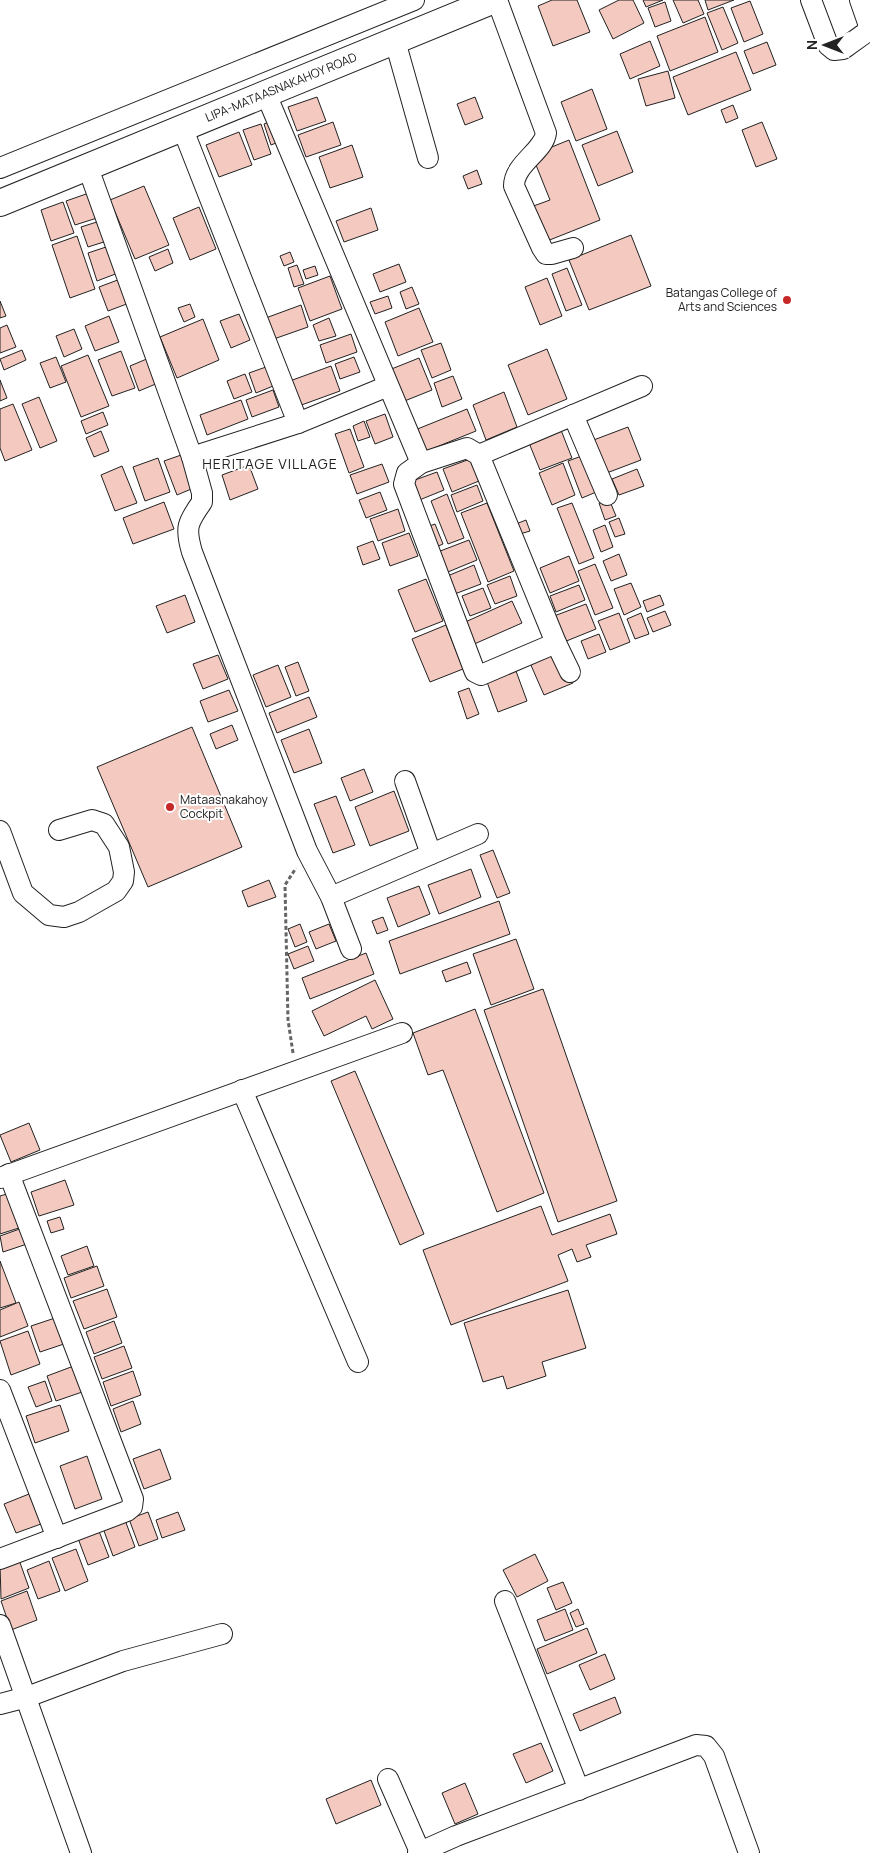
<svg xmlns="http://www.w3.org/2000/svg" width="870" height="1853" font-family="Manrope,sans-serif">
  <rect width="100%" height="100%" fill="#fff"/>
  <g fill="#f3c9c0" stroke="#222">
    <polygon points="552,0 577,0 590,32 553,46 538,6"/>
    <polygon points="619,0 633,0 644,23 613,39 599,10"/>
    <polygon points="643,0 663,0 646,7"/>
    <polygon points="673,0 698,0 704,14 683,23"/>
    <polygon points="705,0 734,0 708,10"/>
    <polygon points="750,1 763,34 744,42 731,8"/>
    <polygon points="665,2 671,21 655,27 648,8"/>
    <polygon points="723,7 738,43 722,50 707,13"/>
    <polygon points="705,17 718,52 670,71 657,36"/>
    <polygon points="650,41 660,66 630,79 620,54"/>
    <polygon points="767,42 776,65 753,74 744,51"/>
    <polygon points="736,52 751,90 688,115 673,77"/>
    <polygon points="668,71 675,98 646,106 638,79"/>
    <polygon points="592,89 607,129 576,141 561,102"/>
    <polygon points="317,97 326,121 297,131 288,107"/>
    <polygon points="475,97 483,118 465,125 457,104"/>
    <polygon points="733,105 738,118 726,123 721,110"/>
    <polygon points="274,120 281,141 271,145 264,124"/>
    <polygon points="333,122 341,145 306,157 298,135"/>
    <polygon points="762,122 777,159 756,167 742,130"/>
    <polygon points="261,124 271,154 254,160 243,130"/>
    <polygon points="617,131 633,172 598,186 582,145"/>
    <polygon points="239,132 252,165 219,177 206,145"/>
    <polygon points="569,140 600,220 542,243 528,208 550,200 532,155"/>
    <polygon points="352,145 363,177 330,188 319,157"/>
    <polygon points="477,170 482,184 468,189 463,176"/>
    <polygon points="144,186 169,245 135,259 110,200"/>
    <polygon points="89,193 97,218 75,225 66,201"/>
    <polygon points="63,202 74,233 51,241 41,210"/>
    <polygon points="199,207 216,249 190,260 173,218"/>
    <polygon points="371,208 378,230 344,242 336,221"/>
    <polygon points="100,221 107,241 88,247 81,227"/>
    <polygon points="631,235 651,286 589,310 569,260"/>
    <polygon points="77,236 95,289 70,298 52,245"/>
    <polygon points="109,246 118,273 97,281 88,253"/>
    <polygon points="168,249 173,263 155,271 149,257"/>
    <polygon points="290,252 294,262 284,266 280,256"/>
    <polygon points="399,264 406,282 380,292 373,274"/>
    <polygon points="297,265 304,284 294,287 288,268"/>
    <polygon points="315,266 318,275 306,279 303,270"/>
    <polygon points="567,268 582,305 566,311 552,274"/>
    <polygon points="330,276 342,309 310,321 298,288"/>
    <polygon points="123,278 132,302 108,311 99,287"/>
    <polygon points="547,278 562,316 540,325 525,287"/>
    <polygon points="412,287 419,304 406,309 400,292"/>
    <polygon points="388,296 392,308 375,314 370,302"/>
    <polygon points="0,301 6,316 0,318"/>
    <polygon points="190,304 195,317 184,322 178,308"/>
    <polygon points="301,305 308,327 271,340 263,319"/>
    <polygon points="419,308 433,342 398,356 385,322"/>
    <polygon points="239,314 250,340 231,348 220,321"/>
    <polygon points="109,316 119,342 95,351 85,326"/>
    <polygon points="329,318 336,336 319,341 313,325"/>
    <polygon points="203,319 219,360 177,378 160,337"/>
    <polygon points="7,325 16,347 0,353 0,328"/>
    <polygon points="74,329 82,349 64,357 56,336"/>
    <polygon points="351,334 357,352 326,363 320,345"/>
    <polygon points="441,343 451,370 432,378 421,350"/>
    <polygon points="547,349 567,399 528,415 508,365"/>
    <polygon points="22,350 26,360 4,370 0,359"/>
    <polygon points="121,351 135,388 112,396 98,360"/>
    <polygon points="88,355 109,406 81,417 61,366"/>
    <polygon points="56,357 66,382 50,388 40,363"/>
    <polygon points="354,357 360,372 340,379 335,364"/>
    <polygon points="149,358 158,383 139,391 130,366"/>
    <polygon points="419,358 432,390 402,402 389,370"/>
    <polygon points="331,366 340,391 296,407 287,382"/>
    <polygon points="266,367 273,386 256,393 249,373"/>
    <polygon points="245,374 252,392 234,399 227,381"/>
    <polygon points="453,376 462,399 442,407 434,383"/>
    <polygon points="0,380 7,398 0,401"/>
    <polygon points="273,390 279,407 252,417 246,400"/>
    <polygon points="504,392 517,427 486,440 473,405"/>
    <polygon points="39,397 57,441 40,448 22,404"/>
    <polygon points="241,400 248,419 207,435 200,415"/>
    <polygon points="13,404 32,450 5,461 0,448 0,409"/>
    <polygon points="467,409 476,431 424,452 415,430"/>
    <polygon points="103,412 108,425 86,434 81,421"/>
    <polygon points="385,414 393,437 375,444 366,421"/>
    <polygon points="364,421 370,437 358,441 353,426"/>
    <polygon points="559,425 572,458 540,470 527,438"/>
    <polygon points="628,427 641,460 604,474 591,441"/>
    <polygon points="350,429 364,467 349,473 335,434"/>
    <polygon points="101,431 109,451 94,457 86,438"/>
    <polygon points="184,454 196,487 177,495 164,461"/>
    <polygon points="587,454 601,490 582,498 568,461"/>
    <polygon points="158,458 170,492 145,501 133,467"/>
    <polygon points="470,459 479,481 452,492 443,469"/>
    <polygon points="563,463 575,495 552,505 539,473"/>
    <polygon points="382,464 389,482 357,494 350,475"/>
    <polygon points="249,465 258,489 230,500 222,475"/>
    <polygon points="122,466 137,503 115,511 101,475"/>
    <polygon points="637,469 644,486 619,495 612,479"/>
    <polygon points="437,472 444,490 412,503 404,484"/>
    <polygon points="477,485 483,501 457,512 451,495"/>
    <polygon points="380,492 387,510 366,518 359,500"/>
    <polygon points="447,494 464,538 448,544 431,501"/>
    <polygon points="609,499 616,516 605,520 599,503"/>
    <polygon points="164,502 174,529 133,544 123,518"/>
    <polygon points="487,503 514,571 488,582 461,513"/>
    <polygon points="572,503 594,558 579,564 557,508"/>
    <polygon points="398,509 405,531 378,541 370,519"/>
    <polygon points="619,518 625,534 615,537 609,522"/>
    <polygon points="526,520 530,531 520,534 516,524"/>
    <polygon points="435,524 443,544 432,549 424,528"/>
    <polygon points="605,525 613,547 601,552 593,530"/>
    <polygon points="409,533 418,556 390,566 382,543"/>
    <polygon points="469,540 477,560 443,574 435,553"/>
    <polygon points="373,541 380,559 363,565 357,547"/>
    <polygon points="619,554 627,575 611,581 603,561"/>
    <polygon points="569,556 579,581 550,593 540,568"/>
    <polygon points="595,564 613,608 595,615 578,571"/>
    <polygon points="474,565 481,584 452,595 445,577"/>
    <polygon points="510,576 517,596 495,604 487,585"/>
    <polygon points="426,579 443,621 415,632 398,590"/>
    <polygon points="631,583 641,607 624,615 614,589"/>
    <polygon points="579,585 585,600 556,612 550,596"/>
    <polygon points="483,588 491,608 470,616 462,596"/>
    <polygon points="185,595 195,622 167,633 156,606"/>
    <polygon points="660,595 664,605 647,612 643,601"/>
    <polygon points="512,601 522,623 472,645 463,623"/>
    <polygon points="586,604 596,629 564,642 554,616"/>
    <polygon points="665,611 671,625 653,632 647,618"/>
    <polygon points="619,613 630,642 610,650 598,621"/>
    <polygon points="641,613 649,634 635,639 627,619"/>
    <polygon points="446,625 463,669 430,682 412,639"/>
    <polygon points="599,634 606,652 588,659 581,641"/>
    <polygon points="559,650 573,683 544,695 530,663"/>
    <polygon points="218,655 228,679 203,689 193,664"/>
    <polygon points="298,662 309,691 296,696 285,667"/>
    <polygon points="278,665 291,697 266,707 253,675"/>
    <polygon points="516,671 527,701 498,712 487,682"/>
    <polygon points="469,688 479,714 467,719 458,692"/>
    <polygon points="229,690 238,711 208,722 200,701"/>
    <polygon points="309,697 317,717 277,733 269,713"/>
    <polygon points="232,725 238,740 216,749 210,734"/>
    <polygon points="192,727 242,847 148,887 97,767"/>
    <polygon points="309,729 322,763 294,773 281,740"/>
    <polygon points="364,769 373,792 350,801 341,778"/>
    <polygon points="394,791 409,831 370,846 355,807"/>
    <polygon points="336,796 355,845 333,853 314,804"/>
    <polygon points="493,850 510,893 497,898 480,855"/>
    <polygon points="471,869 481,897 439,914 428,885"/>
    <polygon points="269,880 276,897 248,907 242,891"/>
    <polygon points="419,886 430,914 398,927 387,898"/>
    <polygon points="499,901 510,934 400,974 389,941"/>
    <polygon points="383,917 388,930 377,934 372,921"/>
    <polygon points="300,924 307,942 295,947 288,929"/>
    <polygon points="329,924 336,941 316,949 309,932"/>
    <polygon points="516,939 534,989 491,1005 473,954"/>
    <polygon points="308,946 314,961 294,969 288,954"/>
    <polygon points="366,953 374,974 310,999 302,978"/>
    <polygon points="467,962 471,973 446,982 442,971"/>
    <polygon points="375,980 393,1019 372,1029 366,1016 324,1036 312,1011"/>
    <polygon points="543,989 617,1201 558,1222 484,1010"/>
    <polygon points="475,1009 544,1193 497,1212 443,1070 428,1075 413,1033"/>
    <polygon points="355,1071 424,1234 400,1245 331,1081"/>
    <polygon points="29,1123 40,1150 11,1162 0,1135"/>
    <polygon points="65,1180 74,1205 39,1216 31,1192"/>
    <polygon points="10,1193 22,1227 0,1234 0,1196"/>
    <polygon points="541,1206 552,1235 610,1214 617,1234 586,1245 591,1257 577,1262 572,1249 558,1255 568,1281 451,1325 423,1250"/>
    <polygon points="60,1217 64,1229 51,1233 47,1221"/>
    <polygon points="28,1226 33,1242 3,1252 0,1236"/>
    <polygon points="87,1246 94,1266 68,1275 61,1256"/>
    <polygon points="0,1261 16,1303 0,1308"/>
    <polygon points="97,1266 104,1286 71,1298 64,1278"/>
    <polygon points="107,1289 117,1317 84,1329 73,1301"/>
    <polygon points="568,1290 586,1348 542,1362 546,1376 507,1389 503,1376 483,1382 464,1323"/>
    <polygon points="19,1302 28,1326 0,1337 0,1310"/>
    <polygon points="61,1316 70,1342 40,1352 31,1326"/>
    <polygon points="114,1321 122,1343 94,1354 86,1332"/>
    <polygon points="28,1331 40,1364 11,1375 0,1341"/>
    <polygon points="124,1346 132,1368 102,1379 94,1357"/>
    <polygon points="79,1364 88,1390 56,1401 47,1376"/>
    <polygon points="133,1371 141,1395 111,1406 103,1382"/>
    <polygon points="45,1381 52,1401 36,1407 28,1387"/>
    <polygon points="133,1401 141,1424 121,1432 113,1409"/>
    <polygon points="60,1405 69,1431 35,1443 26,1416"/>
    <polygon points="160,1449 171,1479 144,1489 133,1459"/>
    <polygon points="87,1456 102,1499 75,1509 60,1466"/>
    <polygon points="29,1494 41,1524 16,1533 4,1504"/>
    <polygon points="148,1512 158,1539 139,1546 129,1519"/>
    <polygon points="178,1512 185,1530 162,1538 156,1520"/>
    <polygon points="125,1520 135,1547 113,1556 103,1528"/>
    <polygon points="97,1526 109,1557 88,1565 76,1533"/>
    <polygon points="76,1549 88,1581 65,1591 52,1558"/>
    <polygon points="535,1554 548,1581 517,1597 503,1570"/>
    <polygon points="18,1557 29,1588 1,1599 0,1564"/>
    <polygon points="49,1561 60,1591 38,1599 27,1570"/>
    <polygon points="563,1582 572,1603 556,1610 547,1588"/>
    <polygon points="27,1591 37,1620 11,1630 1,1601"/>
    <polygon points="565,1609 573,1630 545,1641 537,1620"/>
    <polygon points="578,1609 584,1624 576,1627 570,1613"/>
    <polygon points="587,1628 597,1653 547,1674 537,1649"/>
    <polygon points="605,1654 615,1679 590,1690 579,1665"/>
    <polygon points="615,1697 621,1713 580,1731 573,1714"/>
    <polygon points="541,1743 553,1771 526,1783 513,1754"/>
    <polygon points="371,1780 381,1805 336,1824 326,1799"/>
    <polygon points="465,1783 478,1814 455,1824 442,1793"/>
  </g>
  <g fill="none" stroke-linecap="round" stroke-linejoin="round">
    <g stroke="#222" stroke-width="22">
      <g id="minor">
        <path d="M497,0L546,133C544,151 514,164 514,186L542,248L546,254H552L573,248"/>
        <polyline points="811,0 828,45 834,50 843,49 868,31 868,23 860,0"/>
        <polyline points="395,41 428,158"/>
        <polyline points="266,94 421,463"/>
        <polyline points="182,127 298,423"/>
        <path d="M87,165L192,457L202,493V502C187,523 185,528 192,552L307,851L331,897L351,949"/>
        <polyline points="0,168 414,0"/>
        <polyline points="573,415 607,495"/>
        <polygon points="467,448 479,455 556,643 481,675 475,672 404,484 407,473 421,463"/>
        <polyline points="479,455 642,386"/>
        <polyline points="192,457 298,423 388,386"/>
        <polyline points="556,643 570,672"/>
        <polyline points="405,781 431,854"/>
        <polyline points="0,831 23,893 49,915 64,917 79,912 116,891 123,881 124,872 119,847 104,824 92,820 59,830"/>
        <polyline points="331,897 478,834"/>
        <polyline points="242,1090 358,1362"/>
        <polyline points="0,1178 402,1033"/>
        <polyline points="0,1390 57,1538"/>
        <polyline points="0,1559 127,1511 132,1507 133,1499 9,1174"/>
        <polyline points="505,1601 579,1790"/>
        <polyline points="0,1625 81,1853"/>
        <polyline points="0,1704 27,1697 123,1661 222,1634"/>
        <polyline points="388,1779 420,1852"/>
        <polyline points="418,1853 456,1836 696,1745 706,1746 714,1756 749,1853"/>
      </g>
    </g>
    <g stroke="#222" stroke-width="28">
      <g id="major">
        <path id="s1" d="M0,203L494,0"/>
      </g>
    </g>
    <polyline stroke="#646464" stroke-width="3" stroke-dasharray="4 2.5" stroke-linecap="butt" points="293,1053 288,1020 285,885 296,868"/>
    <use href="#minor" stroke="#fff" stroke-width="20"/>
    <use href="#major" stroke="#fff" stroke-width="26"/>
  </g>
  <g fill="#c62828" stroke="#fff" stroke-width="2">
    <circle cx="787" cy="300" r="5"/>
    <circle cx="170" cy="807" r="5"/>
  </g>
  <g text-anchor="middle" stroke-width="4" stroke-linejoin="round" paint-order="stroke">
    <g font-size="12" fill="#222" stroke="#fff">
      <text dy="4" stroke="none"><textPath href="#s1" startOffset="304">LIPA-MATAASNAKAHOY ROAD</textPath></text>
    </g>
    <g font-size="12" fill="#222" stroke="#fff" text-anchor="end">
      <text x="777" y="297">Batangas College of<tspan x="777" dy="14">Arts and Sciences</tspan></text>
      <text x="180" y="804" text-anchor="start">Mataasnakahoy<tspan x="180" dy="14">Cockpit</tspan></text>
    </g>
    <g font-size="14" letter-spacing="1" fill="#222" stroke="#fff">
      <text x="270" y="469">HERITAGE VILLAGE</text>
    </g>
  </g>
  <g transform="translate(825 45) rotate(270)" stroke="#ffffff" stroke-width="4" paint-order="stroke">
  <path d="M0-4L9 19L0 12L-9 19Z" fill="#222222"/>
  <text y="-8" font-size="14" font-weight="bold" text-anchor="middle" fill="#222222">N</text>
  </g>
</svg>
